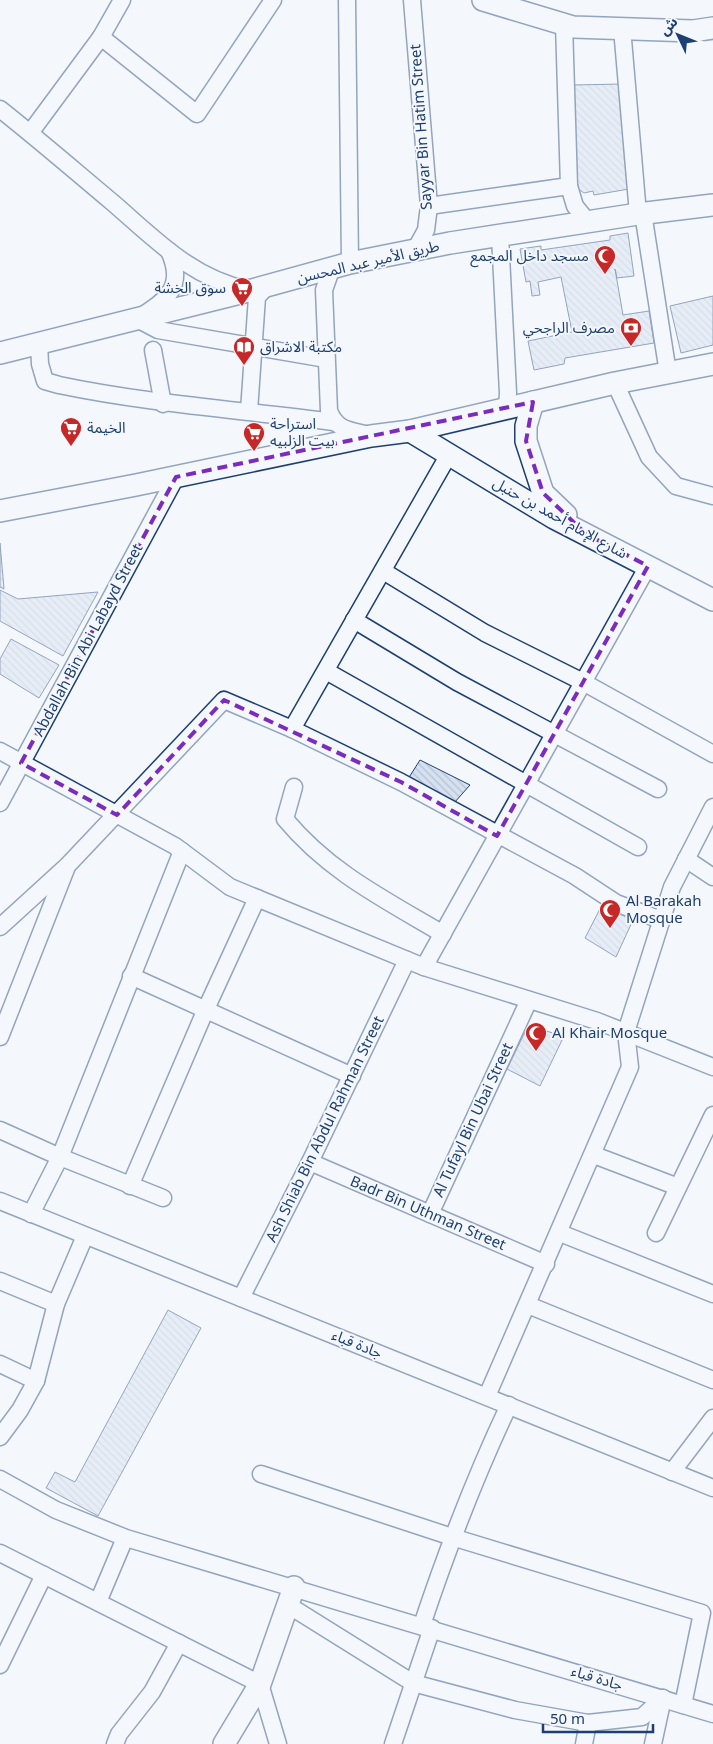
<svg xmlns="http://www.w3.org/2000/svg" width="713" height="1744" font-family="'Noto Sans','Noto Sans Arabic',sans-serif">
  <defs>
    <pattern id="building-back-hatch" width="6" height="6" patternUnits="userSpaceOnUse" patternTransform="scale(1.25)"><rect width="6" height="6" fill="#d5e0f0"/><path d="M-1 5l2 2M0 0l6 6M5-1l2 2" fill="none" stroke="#b6c1d1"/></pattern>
  </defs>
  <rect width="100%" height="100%" fill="#f4f7fb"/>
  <g fill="url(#building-back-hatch)" stroke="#1d3f73">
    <polygon points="622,84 629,189 594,195 593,191 584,193 577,188 573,85"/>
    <polygon points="628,233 634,276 617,278 615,269 623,315 649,311 654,343 565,358 564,364 534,370 528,341 572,332 561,277 538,282 540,295 532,296 530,281 526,282 520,249 541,246 541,250 610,240 610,236"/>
    <polygon points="713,296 713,345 681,353 670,306"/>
    <polygon points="0,543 4,589 0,587"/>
    <polygon points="0,590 18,599 98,592 63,656 0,621"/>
    <polygon points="11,639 59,665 39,698 0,674 0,659"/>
    <polygon points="420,760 470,785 454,803 408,779"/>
    <polygon points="602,905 633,920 616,957 585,938"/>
    <polygon points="528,1026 564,1036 540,1086 507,1069"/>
    <polygon points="168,1310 201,1328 98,1516 46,1488 55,1472 75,1482"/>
  </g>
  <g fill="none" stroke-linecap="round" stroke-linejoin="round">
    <g stroke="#1d3f73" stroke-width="19">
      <g id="minor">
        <polyline points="347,0 350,263"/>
        <polyline points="412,0 429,206 426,230 414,252"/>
        <polyline points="564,24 569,186 575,206 588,222"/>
        <polyline points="622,28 638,214"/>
        <polyline points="101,37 197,114 273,0"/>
        <path d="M0,109C38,139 75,171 112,202C155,239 191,278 248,290"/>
        <polyline points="30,133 101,37 122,0"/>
        <polyline points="429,206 569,186"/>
        <polyline points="643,213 668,373"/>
        <polyline points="500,236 508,393 507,408"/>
        <path d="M169,251C186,288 166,300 137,319L158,330L326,359"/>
        <path d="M331,270L324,290L329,411C337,431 350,430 369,435"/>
        <path d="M39,343L40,364L45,381L59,385C150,404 242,410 333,422"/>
        <polyline points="153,350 163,404"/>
        <polyline points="615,383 649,457 676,486 713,496"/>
        <polyline points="249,411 257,297 267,286"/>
        <polyline points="383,571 485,633 583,682 713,754"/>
        <polyline points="354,620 457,682 658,789"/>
        <polyline points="326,671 638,847"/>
        <polyline points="292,729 448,456"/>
        <polyline points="0,751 175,846 230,887 424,967 597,1021 713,1067"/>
        <path d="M294,787L285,819C329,872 384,899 443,934"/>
        <polyline points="0,803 176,477"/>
        <polyline points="686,859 713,877"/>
        <polyline points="0,927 67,866 224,700 292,729 401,782 575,876 616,903 661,920"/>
        <polyline points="424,967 648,566"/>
        <polyline points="131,976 352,1076"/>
        <polyline points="0,1037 66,869"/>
        <polyline points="0,1130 60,1157 163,1198"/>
        <polyline points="594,1155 678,1187"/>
        <polyline points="310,1162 546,1264"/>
        <polyline points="130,1186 206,1009 257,898"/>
        <polyline points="0,1201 713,1488"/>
        <polyline points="31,1214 60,1157 182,851"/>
        <polyline points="430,1214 529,1000"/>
        <polyline points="560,1233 713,1294"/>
        <polyline points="656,1233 713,1115"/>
        <polyline points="0,1281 56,1304"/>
        <polyline points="241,1298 310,1162 407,960"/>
        <polyline points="528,1305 713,1380"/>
        <polyline points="0,1364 36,1381"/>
        <polyline points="487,1396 630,1067 626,1032 672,887 713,807"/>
        <polyline points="0,1437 20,1410 36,1381 56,1304 85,1236"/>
        <polyline points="672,1472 713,1418"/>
        <polyline points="261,1474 452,1537 702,1613 683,1705"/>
        <polyline points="0,1479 56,1510 126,1538 713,1714"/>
        <polyline points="0,1553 260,1684 278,1744"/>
        <polyline points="98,1602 125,1538"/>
        <polyline points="288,1605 413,1683 515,1710 588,1723 642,1717 663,1698"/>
        <path d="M422,1625C447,1550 475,1477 509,1405"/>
        <polyline points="0,1665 44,1575"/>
        <polyline points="115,1744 119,1734 152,1692 179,1643"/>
        <polyline points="393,1744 432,1628"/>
        <polyline points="584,1744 588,1723"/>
        <polyline points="653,1744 663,1698"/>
      </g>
    </g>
    <g stroke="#1d3f73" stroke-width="24">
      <g id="major">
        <polyline points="483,0 573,27 693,31 713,28"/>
        <polyline points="0,353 252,290 350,263 450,243 638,214 713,205"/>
        <polyline points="533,402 526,426 526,441 543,493 566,515"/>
        <polyline points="410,431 554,518 713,600"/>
        <polyline points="0,511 136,485 371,436 410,431 615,383 713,364"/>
        <polyline points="224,1744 260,1684 294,1587"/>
      </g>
    </g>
    <use href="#minor" stroke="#f4f7fb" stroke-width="16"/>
    <use href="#major" stroke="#f4f7fb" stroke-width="21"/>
  </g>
  <path d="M0 0H713V1744H0ZM533,402L526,441L543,493L586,534L648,566L497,836L401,782L224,700L117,815L21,763L176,477Z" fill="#f4f7fb" fill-opacity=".55" fill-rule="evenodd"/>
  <path fill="none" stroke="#7b2cbf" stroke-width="4" stroke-dasharray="10 6" stroke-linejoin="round" d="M533,402L526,441L543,493L586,534L648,566L497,836L401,782L224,700L117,815L21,763L176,477Z"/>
  <defs>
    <g id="mosque-pin" transform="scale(1.125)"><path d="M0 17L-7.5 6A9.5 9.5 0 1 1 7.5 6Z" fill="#c62828" stroke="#f4f7fb"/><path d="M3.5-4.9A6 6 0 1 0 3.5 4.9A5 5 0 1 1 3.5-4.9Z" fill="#fff"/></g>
    <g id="supermarket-pin" transform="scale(1.125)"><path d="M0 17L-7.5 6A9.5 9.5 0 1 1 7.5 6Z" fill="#c62828" stroke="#f4f7fb"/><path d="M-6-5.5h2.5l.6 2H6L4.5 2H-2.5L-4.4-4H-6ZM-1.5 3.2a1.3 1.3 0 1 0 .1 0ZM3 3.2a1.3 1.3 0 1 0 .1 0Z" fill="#fff"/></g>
    <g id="bank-pin" transform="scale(1.125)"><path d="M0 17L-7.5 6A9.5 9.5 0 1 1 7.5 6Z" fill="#c62828" stroke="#f4f7fb"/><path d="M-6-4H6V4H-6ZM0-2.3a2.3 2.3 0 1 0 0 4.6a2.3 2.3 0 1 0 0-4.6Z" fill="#fff"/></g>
    <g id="library-pin" transform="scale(1.125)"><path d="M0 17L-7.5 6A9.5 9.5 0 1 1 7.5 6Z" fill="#c62828" stroke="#f4f7fb"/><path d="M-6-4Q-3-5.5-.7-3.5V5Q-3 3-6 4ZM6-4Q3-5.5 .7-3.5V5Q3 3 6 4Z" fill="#fff"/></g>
  </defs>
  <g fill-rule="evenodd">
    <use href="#mosque-pin" x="605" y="256"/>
    <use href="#supermarket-pin" x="242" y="288"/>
    <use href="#bank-pin" x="631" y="328"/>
    <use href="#library-pin" x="244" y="347"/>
    <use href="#supermarket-pin" x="71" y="428"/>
    <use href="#supermarket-pin" x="254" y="433"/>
    <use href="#mosque-pin" x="610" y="910"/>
    <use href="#mosque-pin" x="536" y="1033"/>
  </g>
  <g text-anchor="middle" stroke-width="4" stroke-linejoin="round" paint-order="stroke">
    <g font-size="15" fill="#1d3f73" stroke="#f4f7fb">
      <text transform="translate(421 127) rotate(-94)" y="5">Sayyar Bin Hatim Street</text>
      <text transform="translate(368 262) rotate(-13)" y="5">طريق الأمير عبد المحسن</text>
      <text transform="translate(560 518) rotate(29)" y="5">شارع الإمام أحمد بن حنبل</text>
      <text transform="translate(88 640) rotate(-62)" y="5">Abdallah Bin Abi Labayd Street</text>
      <text transform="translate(473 1120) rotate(-65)" y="5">Al Tufayl Bin Ubai Street</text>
      <text transform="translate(325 1129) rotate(-64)" y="5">Ash Shiab Bin Abdul Rahman Street</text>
      <text transform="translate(428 1213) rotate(23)" y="5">Badr Bin Uthman Street</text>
      <text transform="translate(357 1344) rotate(22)" y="5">جادة قباء</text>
      <text transform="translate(597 1678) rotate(17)" y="5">جادة قباء</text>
    </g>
    <g font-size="15" fill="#1d3f73" stroke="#f4f7fb" text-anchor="start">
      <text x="589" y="261" text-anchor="end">مسجد داخل المجمع</text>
      <text x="226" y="293" text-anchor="end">سوق الخشة</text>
      <text x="615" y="333" text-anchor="end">مصرف الراجحي</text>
      <text x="260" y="352">مكتبة الاشراق</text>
      <text x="270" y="429">استراحة<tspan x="270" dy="17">بيت الزلبيه</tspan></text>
      <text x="87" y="433">الخيمة</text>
      <text x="626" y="906">Al Barakah<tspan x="626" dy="17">Mosque</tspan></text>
      <text x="552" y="1038">Al Khair Mosque</text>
    </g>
  </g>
  <g transform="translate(678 35) rotate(313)" stroke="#f4f7fb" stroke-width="4" paint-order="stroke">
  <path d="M0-4L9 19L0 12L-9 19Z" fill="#1d3f73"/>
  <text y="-8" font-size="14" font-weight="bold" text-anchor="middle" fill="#1d3f73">ش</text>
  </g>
  <path d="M543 1724v8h110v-8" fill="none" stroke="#1d3f73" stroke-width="2.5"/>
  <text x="550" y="1724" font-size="15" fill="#1d3f73" stroke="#f4f7fb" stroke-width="4" paint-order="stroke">50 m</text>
</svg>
